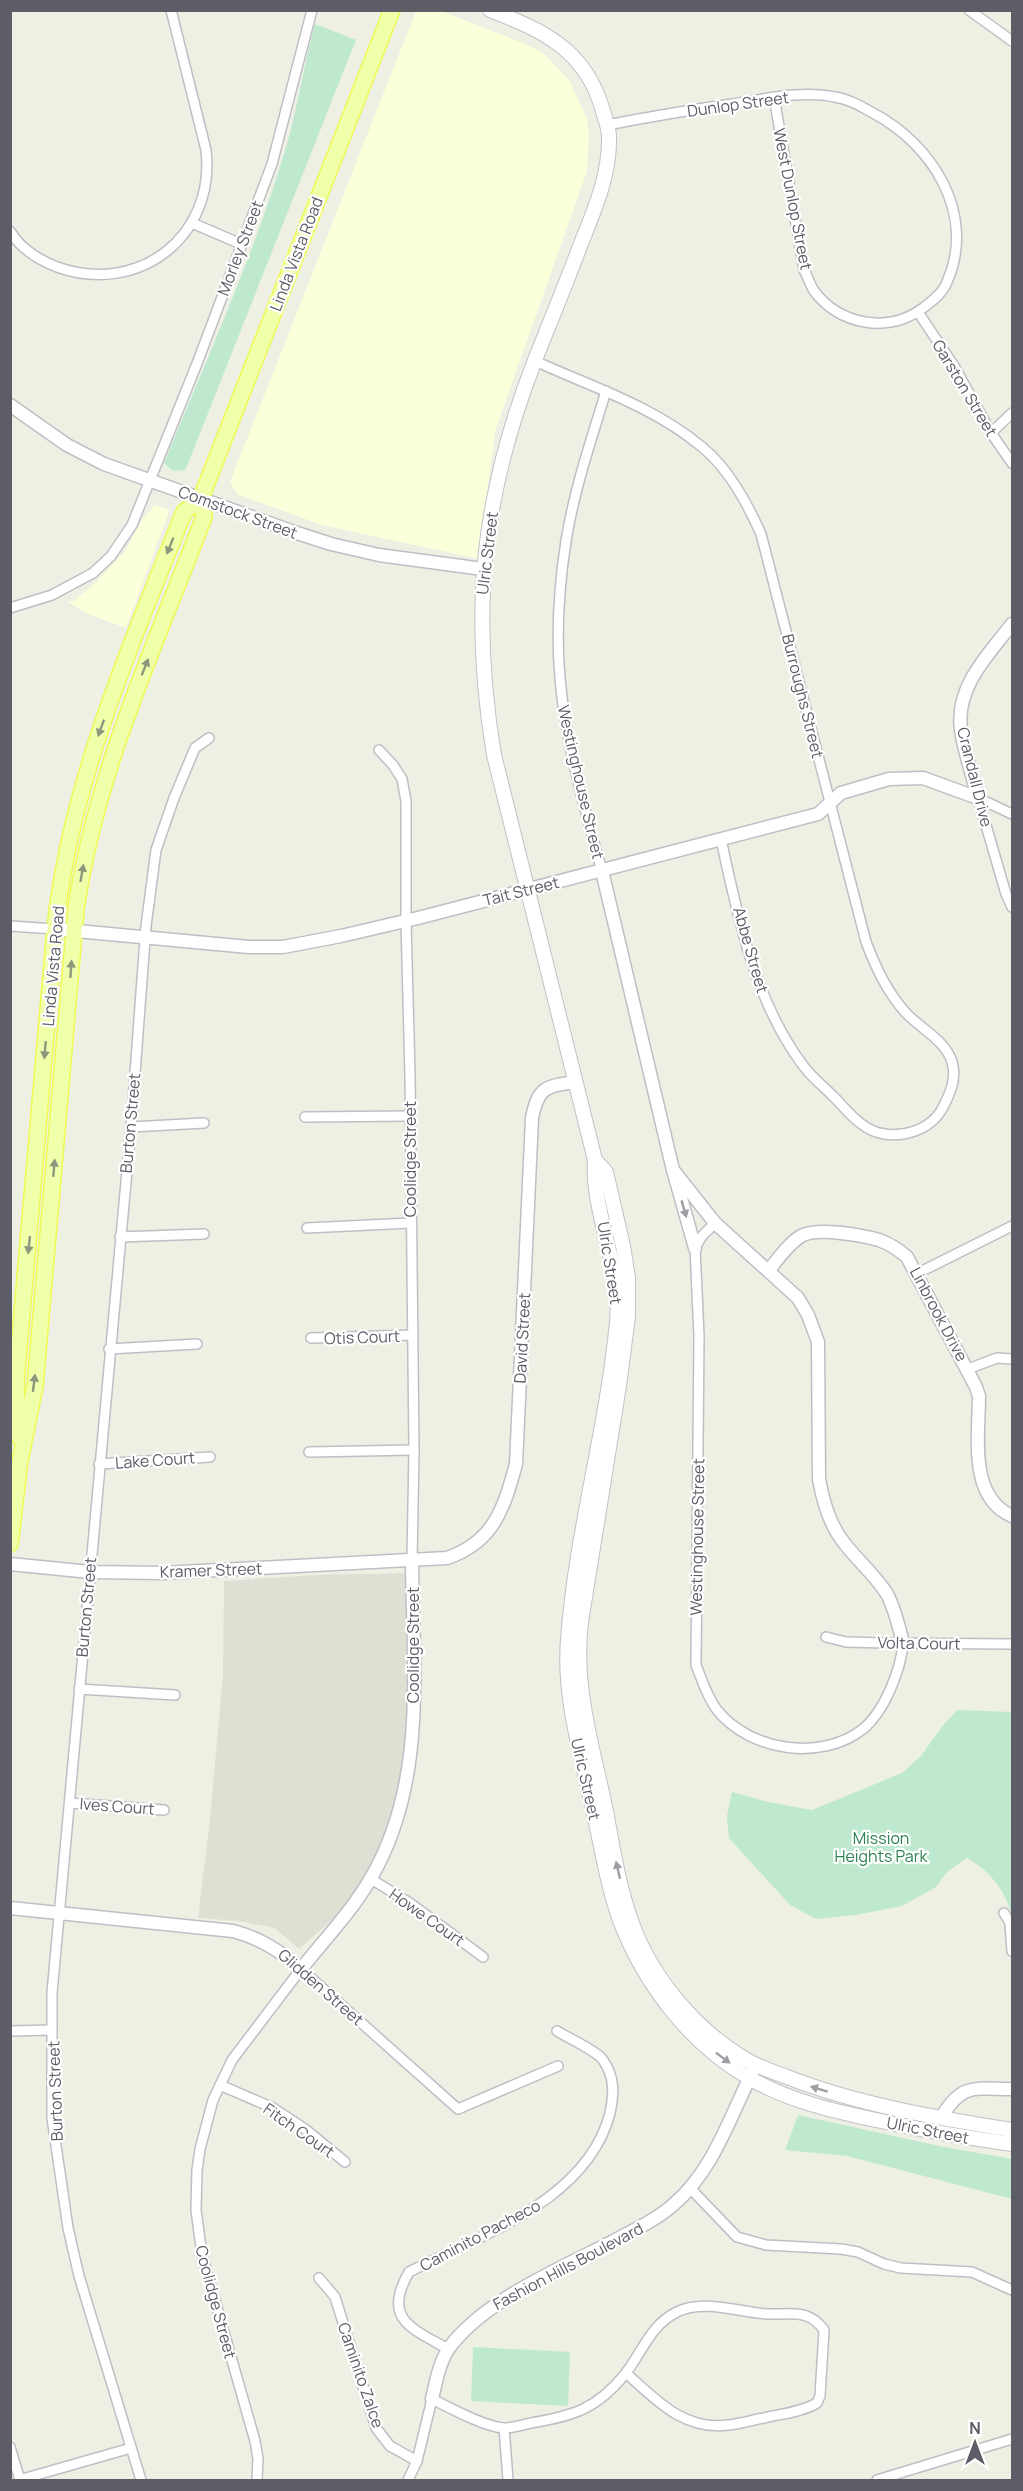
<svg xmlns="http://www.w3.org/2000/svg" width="1023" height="2491" font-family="Manrope,sans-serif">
  <rect width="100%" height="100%" fill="#eef0e4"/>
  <g fill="#fbffda">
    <polygon points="416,11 441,11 523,43 543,53 569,80 587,119 589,135 587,171 495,431 479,559 322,525 237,494 230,482"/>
    <polygon points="155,505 168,509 168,515 126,628 88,614 68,602 74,601 99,579 125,551 142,520"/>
  </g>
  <polygon fill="#dee0d3" points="406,1573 410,1728 406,1778 375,1864 335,1917 299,1949 275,1928 238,1921 198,1918 210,1819 223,1675 224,1581 315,1575"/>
  <g fill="#bfe9ce">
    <path d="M315,24L356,40L187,466L185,470L173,471L164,463C207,358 255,253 287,144C298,105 304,64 315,24Z"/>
    <path d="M957,1710L1012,1712V1916C1006,1891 990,1871 967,1858L947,1872L936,1887L902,1906L856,1915L816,1919L790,1905L729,1838L727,1816L732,1792L768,1802L812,1810L902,1773L921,1756L941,1728Z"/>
    <polygon points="798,2115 944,2147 1012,2159 1012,2199 847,2156 785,2150"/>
    <polygon points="473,2347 570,2352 568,2406 471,2401"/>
  </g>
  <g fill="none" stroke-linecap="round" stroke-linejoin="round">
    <g stroke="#bebfc6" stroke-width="12">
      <g id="minor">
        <polyline points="969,10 1012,41"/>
        <path d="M607,125C648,117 690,110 732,104C765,99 802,90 835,97C849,99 860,106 873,113C932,144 977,214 947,282C943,293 932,301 923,308C888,334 840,325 814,291C810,285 808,277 804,270L774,97"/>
        <polyline points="192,223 241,244"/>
        <path d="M10,231C20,248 39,260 57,267C138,296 216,237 206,150L171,10"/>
        <polyline points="918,312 954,366 991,433 1012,463"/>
        <path d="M535,361C592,387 653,406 702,447C729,469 747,503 761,534L866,942C876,968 887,992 906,1013C920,1028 946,1041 952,1062C957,1079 950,1094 942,1109C928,1135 886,1143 863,1125C852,1118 843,1106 834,1097C823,1086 810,1076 802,1064C755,1001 737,915 721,839"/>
        <polyline points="991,433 1012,413"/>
        <polyline points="10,608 52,595 93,573 111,556 132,525 198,361 272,164 312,10"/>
        <polyline points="379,750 393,765 402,779 406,801 406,921 410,1075 414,1450 412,1561"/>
        <polyline points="978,798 1006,894 1012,907"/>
        <polyline points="978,798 1012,814"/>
        <path d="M602,871C585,811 565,739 560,678C556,633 559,586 566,541C574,490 591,441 606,391"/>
        <polyline points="10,926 55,929"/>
        <polyline points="305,1117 410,1116"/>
        <polyline points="131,1127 204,1123"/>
        <path d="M715,1223L702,1236L695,1248L699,1336L696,1665C702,1680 707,1697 717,1710C750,1751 821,1762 863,1729C884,1712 901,1670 903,1643"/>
        <polyline points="307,1228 410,1223"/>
        <polyline points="120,1237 204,1234"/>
        <polyline points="918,1273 1012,1226"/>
        <polyline points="311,1338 413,1335"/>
        <polyline points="109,1349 197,1344"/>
        <polyline points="968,1369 997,1358 1012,1359"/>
        <polyline points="309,1452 414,1450"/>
        <polyline points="99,1464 210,1457"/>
        <polyline points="826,1637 846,1642 885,1643 1012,1644"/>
        <polyline points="79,1689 175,1695"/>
        <polyline points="70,1803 164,1810"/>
        <polyline points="371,1879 410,1903 483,1957"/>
        <polyline points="1004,1913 1010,1923 1012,1951"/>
        <polyline points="10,2031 52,2030"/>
        <polyline points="220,2085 273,2108 305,2129 345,2162"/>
        <polyline points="690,2188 737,2237 766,2245 841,2249 858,2252 884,2264 901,2268 972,2272 1012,2290"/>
        <polyline points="319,2278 335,2297 376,2428 390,2446 417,2461"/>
        <path d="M448,2349C411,2328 382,2319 409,2272C481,2235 588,2200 610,2113C614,2094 615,2077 603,2060C597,2051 568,2038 557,2031"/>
        <polyline points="504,2428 508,2480"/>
        <polyline points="10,2447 20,2480"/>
        <polyline points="19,2480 131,2448"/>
        <polyline points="141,2480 79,2276 68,2228 52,2118 52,1993 131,1127 146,926 156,850 174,798 195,748 209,738"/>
        <polyline points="257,2480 258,2459 255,2441 202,2255 196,2210 197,2170 200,2149 213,2100 232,2060 301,1969 458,2109 558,2066"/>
        <path d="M408,2480L417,2461L432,2399C450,2408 485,2427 504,2428C512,2428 523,2425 531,2423C573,2416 597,2409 625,2374C642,2353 650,2325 677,2312C703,2299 739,2312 767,2314C791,2315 808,2308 824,2330L820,2396L817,2403C802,2412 781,2414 764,2418C752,2420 740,2424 728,2425C684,2431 656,2400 626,2373"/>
        <polyline points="877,2480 1012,2439"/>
      </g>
    </g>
    <g stroke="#bebfc6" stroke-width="15">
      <g id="tertiary">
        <polyline points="10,405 67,445 104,464 294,532 331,544 379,555 483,569"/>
        <path d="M978,798C973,776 964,752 961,730C955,687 988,655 1012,624"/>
        <polyline points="602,871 673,1170 695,1248"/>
        <polyline points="55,929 249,947 283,947 341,936 418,918 818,814 841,793 889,779 923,778 978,798"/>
        <path d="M673,1170L715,1223L798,1298L808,1315L818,1342L819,1479C823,1502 830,1526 845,1544C859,1562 875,1575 887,1594C895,1609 899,1627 903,1643"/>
        <path d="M769,1270C778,1259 788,1244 801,1236C817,1227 861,1235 879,1240C890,1244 899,1250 907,1257L976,1387L979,1396C979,1435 968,1497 1012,1516"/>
        <path d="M10,1564L90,1572L163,1573L447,1558C494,1542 504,1508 516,1464L532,1118C538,1087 546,1086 576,1082"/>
        <path d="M10,1908L233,1931C260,1938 280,1951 301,1969C325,1939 352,1911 371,1878C427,1782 413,1669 412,1561"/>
        <path d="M941,2118C962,2082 975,2089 1012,2089"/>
        <path d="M432,2399C436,2382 439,2363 449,2348C486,2298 565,2267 619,2238C638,2228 657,2219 673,2205C714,2170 730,2116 754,2069"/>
      </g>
    </g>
    <g stroke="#c1c1ca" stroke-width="16">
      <g id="secondary">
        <path d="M490,10C544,31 586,50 603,111C605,119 609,128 609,137C610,175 594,211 580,246C566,284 550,322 535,360C482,496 470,611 494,755L595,1160C591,1211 622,1267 617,1322C607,1428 576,1532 568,1639C563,1700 583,1759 595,1818C603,1855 609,1893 623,1928C648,1989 693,2046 751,2079C790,2101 833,2111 876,2120C922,2130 967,2138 1012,2144"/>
        <path d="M595,1160L606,1172L623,1246L628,1278V1316L619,1386L581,1622C573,1687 593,1748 606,1811C613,1849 619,1889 633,1926C653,1979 696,2030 745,2059C758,2067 773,2072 787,2077C859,2105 937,2118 1012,2130"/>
      </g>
    </g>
    <g stroke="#effb52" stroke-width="18">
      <g id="primary">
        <path d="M19,1437L16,1383L55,929C70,783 130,647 184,512L201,498"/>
        <path d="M10,1544L20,1461L35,1386L76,909C96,771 155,646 204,517L201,498L392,10"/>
      </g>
    </g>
    <use href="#minor" stroke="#fff" stroke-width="9"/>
    <use href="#tertiary" stroke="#fff" stroke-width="12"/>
    <use href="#secondary" stroke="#fff" stroke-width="14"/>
    <use href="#primary" stroke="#efffaa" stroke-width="15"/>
  </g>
  <defs><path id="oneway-solid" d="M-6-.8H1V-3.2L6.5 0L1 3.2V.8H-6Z" transform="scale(1.5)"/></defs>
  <g fill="#8f967e">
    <use href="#oneway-solid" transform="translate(170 546) rotate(112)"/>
    <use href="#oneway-solid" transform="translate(145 667) rotate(-68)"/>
    <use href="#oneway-solid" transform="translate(101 728) rotate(110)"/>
    <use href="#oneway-solid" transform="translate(82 873) rotate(-80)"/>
    <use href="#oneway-solid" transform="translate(71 969) rotate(-86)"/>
    <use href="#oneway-solid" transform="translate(45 1050) rotate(95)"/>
    <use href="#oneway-solid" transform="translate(54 1168) rotate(-85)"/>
    <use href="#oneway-solid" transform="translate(29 1245) rotate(96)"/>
    <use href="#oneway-solid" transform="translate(34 1383) rotate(-83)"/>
  </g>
  <g fill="#9d9ea3">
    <use href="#oneway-solid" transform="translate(684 1209) rotate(74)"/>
    <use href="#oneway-solid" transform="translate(618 1870) rotate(-103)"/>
    <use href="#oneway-solid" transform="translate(723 2058) rotate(37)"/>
    <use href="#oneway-solid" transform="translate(819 2089) rotate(-163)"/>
  </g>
  <g text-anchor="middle" stroke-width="4.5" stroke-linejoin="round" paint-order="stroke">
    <g font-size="16" fill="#5c5d66" stroke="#fff">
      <text transform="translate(738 104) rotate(-8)" y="6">Dunlop Street</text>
      <text transform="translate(793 199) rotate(79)" y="6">West Dunlop Street</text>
      <text transform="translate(240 248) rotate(-69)" y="6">Morley Street</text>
      <text transform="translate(296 254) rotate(-69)" y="6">Linda Vista Road</text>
      <text transform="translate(965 388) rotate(59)" y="6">Garston Street</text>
      <text transform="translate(238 512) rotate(20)" y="6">Comstock Street</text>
      <text transform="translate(487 553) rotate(-83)" y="6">Ulric Street</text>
      <text transform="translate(803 696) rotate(76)" y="6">Burroughs Street</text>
      <text transform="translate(975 777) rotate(76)" y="6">Crandall Drive</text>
      <text transform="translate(581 782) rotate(77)" y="6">Westinghouse Street</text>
      <text transform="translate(521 891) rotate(-14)" y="6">Tait Street</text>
      <text transform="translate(751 950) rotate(74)" y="6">Abbe Street</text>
      <text transform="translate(53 966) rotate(-85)" y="6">Linda Vista Road</text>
      <text transform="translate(130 1123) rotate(-85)" y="6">Burton Street</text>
      <text transform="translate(410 1159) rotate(-90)" y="6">Coolidge Street</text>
      <text transform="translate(610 1263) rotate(81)" y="6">Ulric Street</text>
      <text transform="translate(939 1314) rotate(62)" y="6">Linbrook Drive</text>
      <text transform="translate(362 1337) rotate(-2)" y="6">Otis Court</text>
      <text transform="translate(522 1338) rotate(-87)" y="6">David Street</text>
      <text transform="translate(155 1460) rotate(-4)" y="6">Lake Court</text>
      <text transform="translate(697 1537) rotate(-89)" y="6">Westinghouse Street</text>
      <text transform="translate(211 1570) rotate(-2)" y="6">Kramer Street</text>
      <text transform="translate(86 1607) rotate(-85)" y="6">Burton Street</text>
      <text transform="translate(919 1643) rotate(1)" y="6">Volta Court</text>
      <text transform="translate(413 1645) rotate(-90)" y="6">Coolidge Street</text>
      <text transform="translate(586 1779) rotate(77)" y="6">Ulric Street</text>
      <text transform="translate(117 1806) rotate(4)" y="6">Ives Court</text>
      <text transform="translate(427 1917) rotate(35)" y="6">Howe Court</text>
      <text transform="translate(321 1987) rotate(41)" y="6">Glidden Street</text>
      <text transform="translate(55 2091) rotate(-92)" y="6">Burton Street</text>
      <text transform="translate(299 2130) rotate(35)" y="6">Fitch Court</text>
      <text transform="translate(928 2130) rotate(11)" y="6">Ulric Street</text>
      <text transform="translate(480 2235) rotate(-28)" y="6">Caminito Pacheco</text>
      <text transform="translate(568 2266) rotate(-28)" y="6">Fashion Hills Boulevard</text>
      <text transform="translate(216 2302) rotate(75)" y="6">Coolidge Street</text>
      <text transform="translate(361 2375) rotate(71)" y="6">Caminito Zalce</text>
    </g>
    <g font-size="16" fill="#2e8350" stroke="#fff">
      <text x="881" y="1844">Mission<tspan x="881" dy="18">Heights Park</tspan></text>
    </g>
  </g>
  <rect width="1023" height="2491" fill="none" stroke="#5c5d66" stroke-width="24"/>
  <g transform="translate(975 2443)" stroke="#ffffff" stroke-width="4.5" paint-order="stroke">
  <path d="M0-4.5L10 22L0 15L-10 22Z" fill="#5c5d66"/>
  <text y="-9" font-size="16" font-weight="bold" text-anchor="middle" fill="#5c5d66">N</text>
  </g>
</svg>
